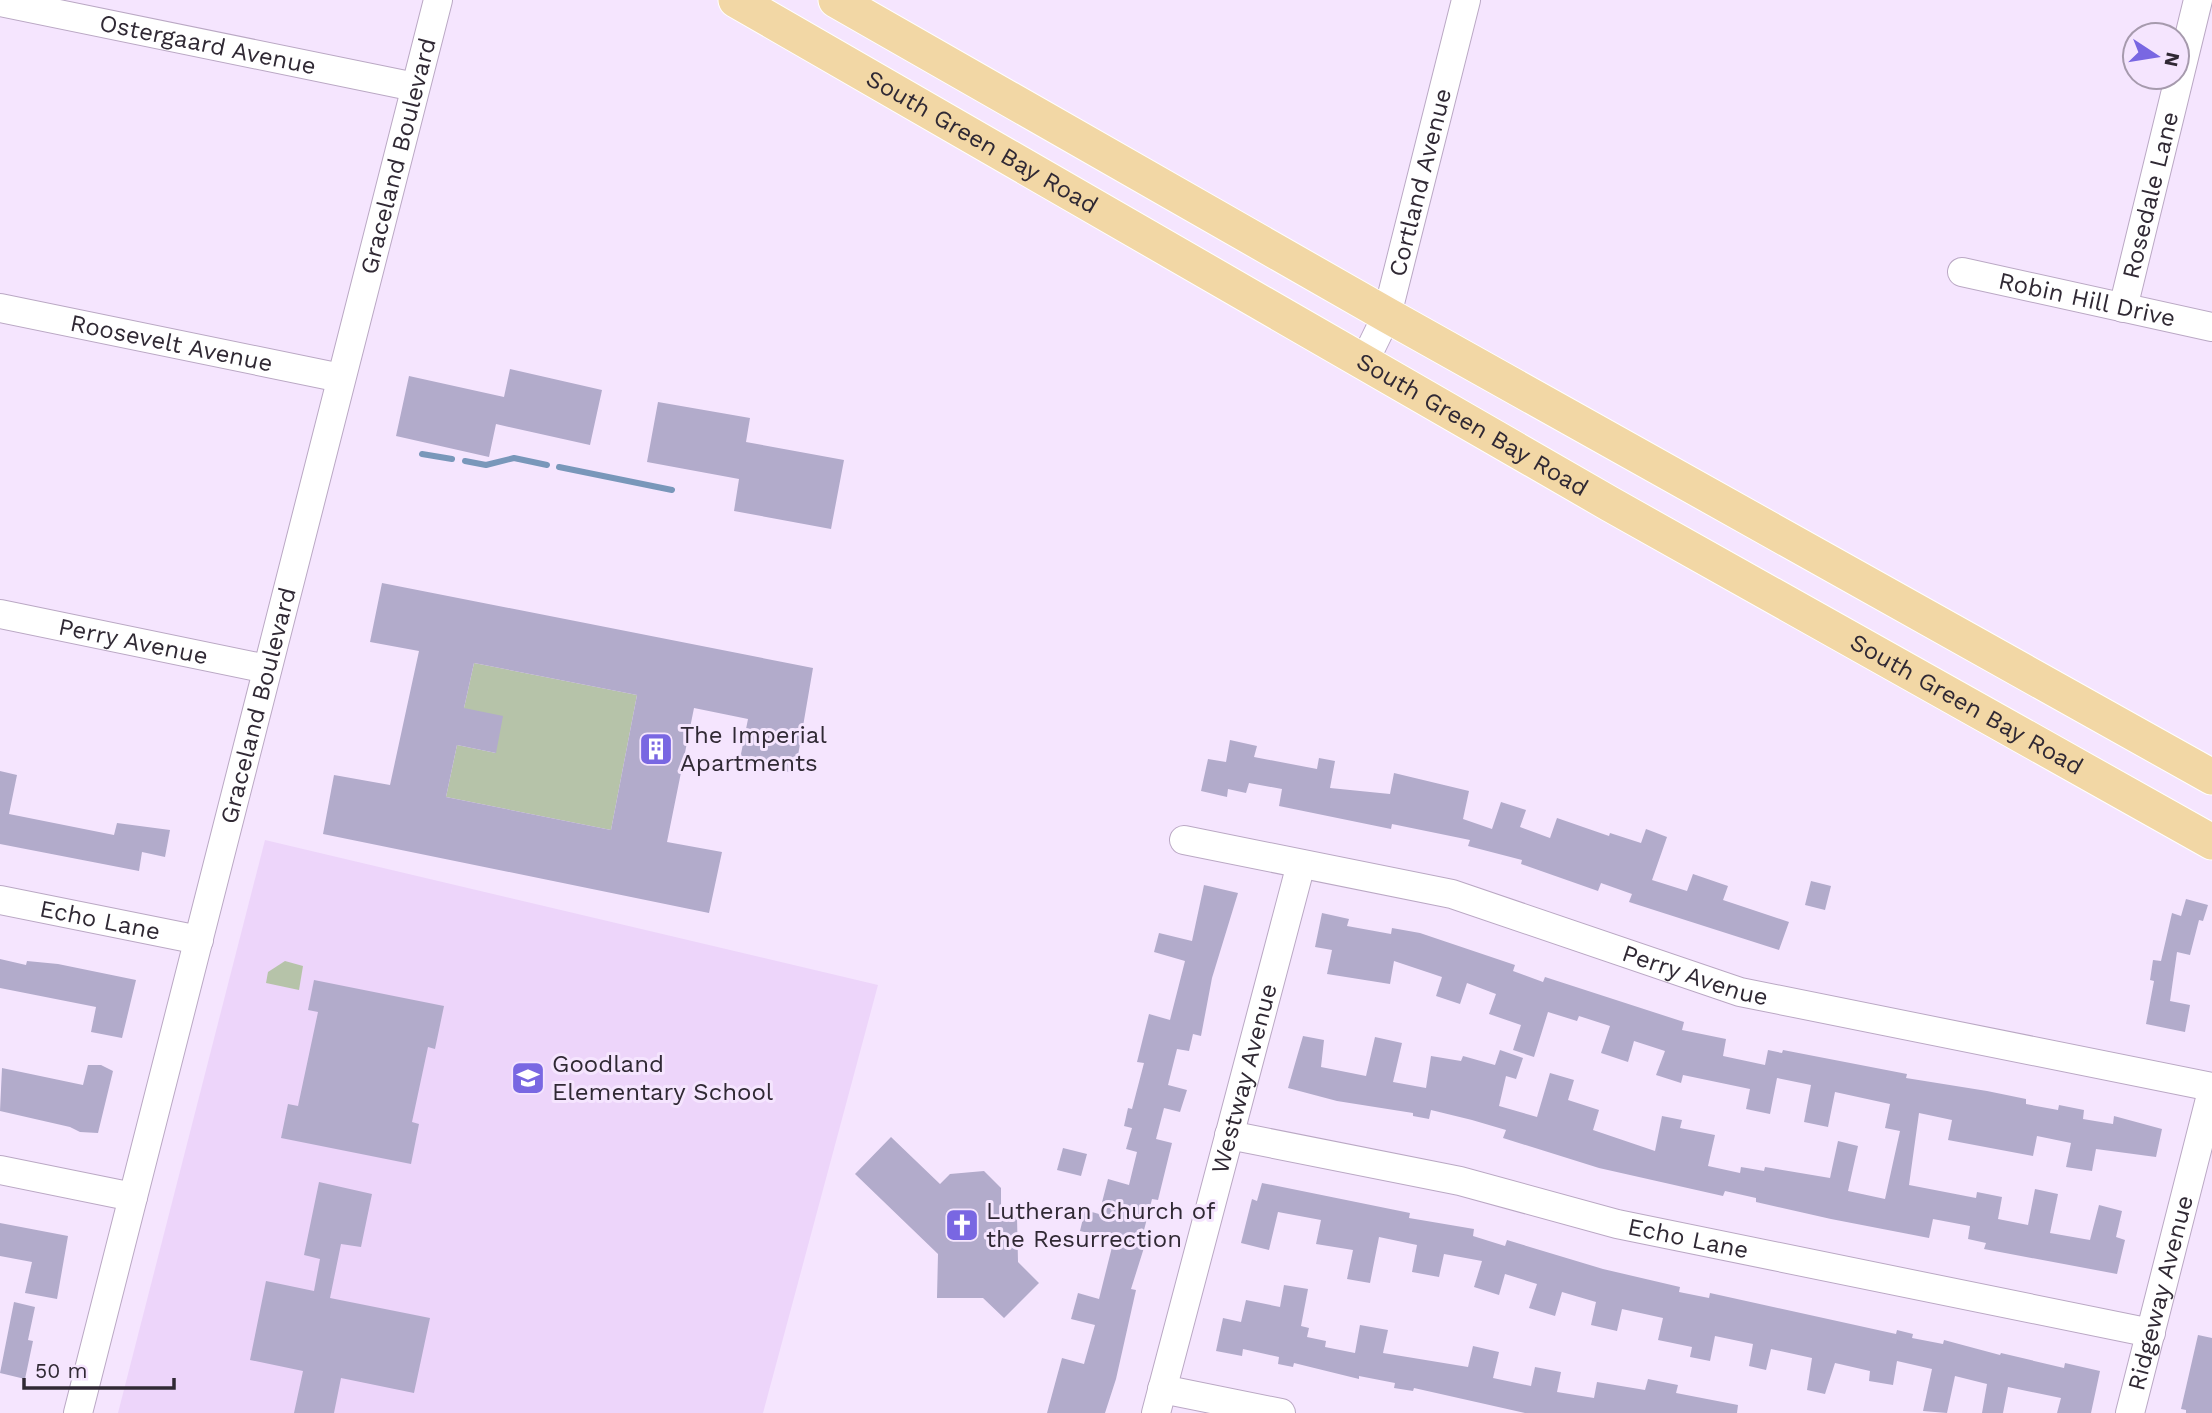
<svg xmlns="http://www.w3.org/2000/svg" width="2212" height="1413" font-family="'Work Sans',sans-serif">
  <rect width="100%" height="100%" fill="#f5e5fe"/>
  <polygon fill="#edd5fa" points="265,840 878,985 763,1413 118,1413"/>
  <g fill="#b6c3a9">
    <polygon points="474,663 637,695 611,830 446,797 457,745 496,753 464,708"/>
    <polygon points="285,961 303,966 299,990 266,983 268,972"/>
  </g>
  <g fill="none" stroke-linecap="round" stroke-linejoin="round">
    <g stroke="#7997ba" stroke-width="6">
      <polyline points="422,454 452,459"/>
      <polyline points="465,461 486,465 514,458 547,465"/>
      <polyline points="559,467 672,490"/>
    </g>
  </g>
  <g fill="#b2abcb" fill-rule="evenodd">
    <polygon points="510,369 602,390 590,445 496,424 489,457 396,436 409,376 504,397"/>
    <polygon points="658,402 750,418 746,442 844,460 831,529 734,511 739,479 647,462"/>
    <path d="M382,583L813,668L795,773L739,764L748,719L694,708L667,842L722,852L709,913L323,834L334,775L390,785L419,651L370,642ZM474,663L637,695L611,830L446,797L457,745L496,753L503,716L464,708Z"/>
    <polygon points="1230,740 1257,746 1254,757 1317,769 1319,758 1335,761 1330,788 1390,794 1394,773 1469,791 1463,819 1492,829 1501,802 1526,810 1520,827 1550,838 1557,818 1609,836 1610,833 1641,843 1646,829 1667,837 1652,880 1687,891 1693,874 1728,886 1723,900 1789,922 1779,950 1629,902 1632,894 1601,883 1598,891 1521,864 1522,860 1468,846 1470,840 1392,824 1391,829 1279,806 1282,789 1249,783 1246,793 1228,789 1227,797 1201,791 1208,759 1226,762"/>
    <polygon points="0,771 17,775 9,814 114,835 117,823 170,830 165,857 142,852 139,871 0,844"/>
    <polygon points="1811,881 1831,886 1825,910 1805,905"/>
    <polygon points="1204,885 1238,893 1212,978 1201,1036 1193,1034 1189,1051 1177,1049 1168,1085 1187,1090 1180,1112 1164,1108 1156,1139 1172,1143 1158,1200 1152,1199 1143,1234 1148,1235 1131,1289 1136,1290 1116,1379 1105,1413 1047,1413 1062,1358 1084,1364 1095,1325 1071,1319 1078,1293 1099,1299 1114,1239 1080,1231 1085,1210 1099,1214 1108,1179 1129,1185 1137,1152 1126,1149 1132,1128 1124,1126 1128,1108 1132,1109 1144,1063 1137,1062 1149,1014 1170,1020 1185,961 1154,952 1159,933 1192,941"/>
    <polygon points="2186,899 2208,905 2203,921 2199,920 2190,955 2177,952 2170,1001 2190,1005 2185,1032 2146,1024 2154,981 2150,980 2153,960 2161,961 2172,913 2181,916"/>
    <polygon points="1322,913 1349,919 1347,926 1391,934 1392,928 1420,933 1515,965 1513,971 1543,982 1545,977 1684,1022 1682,1030 1726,1039 1723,1056 1765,1065 1768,1050 1782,1053 1783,1050 1907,1074 1906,1078 1987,1091 2026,1099 2026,1104 2058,1110 2059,1105 2084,1110 2083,1119 2113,1124 2114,1116 2162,1129 2156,1157 2096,1149 2092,1171 2066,1167 2071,1143 2037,1136 2033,1156 1948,1140 1952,1120 1919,1113 1909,1185 1976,1198 1977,1192 2002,1197 1998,1219 2028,1225 2035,1189 2058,1194 2050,1233 2090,1240 2099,1205 2122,1211 2116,1237 2125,1240 2117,1274 1984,1249 1986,1243 1968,1239 1970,1226 1933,1219 1929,1238 1831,1219 1756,1202 1756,1198 1725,1191 1723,1196 1599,1168 1503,1138 1506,1130 1472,1120 1431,1110 1429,1119 1413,1116 1413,1113 1337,1101 1288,1088 1303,1036 1324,1040 1321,1067 1366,1076 1375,1037 1402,1043 1393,1082 1426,1088 1431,1056 1461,1061 1463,1056 1495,1065 1500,1050 1523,1058 1516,1079 1506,1076 1499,1106 1537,1117 1550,1073 1574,1080 1568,1100 1599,1110 1593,1130 1655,1151 1662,1116 1682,1120 1680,1128 1715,1135 1708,1166 1740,1173 1741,1167 1764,1171 1765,1167 1830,1178 1838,1141 1858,1146 1848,1191 1885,1199 1900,1131 1885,1128 1890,1104 1835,1092 1828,1127 1804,1122 1811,1085 1777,1078 1770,1114 1746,1109 1750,1089 1683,1075 1681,1083 1656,1075 1665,1051 1634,1041 1628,1062 1601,1053 1610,1026 1579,1016 1577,1021 1548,1012 1534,1057 1513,1050 1521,1025 1489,1014 1496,994 1467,983 1460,1004 1436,996 1442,977 1394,961 1390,984 1327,974 1332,950 1315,947"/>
    <polygon points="0,959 26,965 27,961 58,964 136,980 122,1038 91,1032 96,1007 0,988"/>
    <polygon points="314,980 444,1006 435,1049 428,1047 412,1122 419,1124 411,1164 281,1138 288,1104 298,1106 318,1012 308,1010"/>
    <polygon points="88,1065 101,1065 113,1071 98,1133 80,1132 70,1127 0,1111 2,1068 83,1085"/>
    <polygon points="891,1137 940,1184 950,1174 984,1171 1001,1188 1001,1217 1017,1217 1018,1262 1039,1283 1004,1318 983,1298 937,1298 938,1254 855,1174"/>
    <polygon points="1063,1148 1087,1154 1081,1176 1057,1170"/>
    <polygon points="319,1182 372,1194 361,1247 341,1244 330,1298 430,1318 414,1393 341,1378 334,1413 294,1413 303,1371 250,1360 266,1281 314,1291 320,1259 304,1255"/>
    <polygon points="1262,1183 1410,1213 1409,1218 1474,1229 1473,1236 1505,1246 1507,1240 1603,1269 1680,1287 1679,1292 1709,1298 1710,1293 1896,1334 1897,1330 1913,1334 1912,1338 1943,1344 1944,1340 2000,1355 2001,1353 2064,1368 2065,1363 2100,1371 2091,1413 2057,1413 2061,1398 2008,1387 2003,1413 1982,1413 1987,1384 1955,1376 1947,1413 1923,1411 1932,1369 1897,1361 1893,1385 1869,1381 1870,1371 1835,1363 1825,1394 1807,1390 1812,1358 1771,1349 1766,1370 1749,1366 1753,1344 1715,1336 1710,1361 1690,1357 1692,1347 1658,1340 1663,1318 1622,1309 1617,1331 1591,1325 1596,1302 1562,1292 1555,1316 1529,1308 1537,1284 1505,1274 1499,1295 1474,1287 1482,1261 1444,1254 1439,1277 1412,1272 1417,1245 1379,1237 1370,1283 1347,1279 1353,1250 1316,1244 1321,1220 1278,1212 1269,1250 1241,1243 1252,1199 1257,1201"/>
    <polygon points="0,1223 68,1236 57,1299 25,1293 32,1262 0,1256"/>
    <polygon points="1284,1285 1308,1289 1301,1326 1309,1328 1307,1337 1326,1341 1325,1347 1355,1353 1360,1325 1388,1330 1383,1353 1468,1367 1473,1346 1499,1352 1493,1378 1531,1386 1535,1367 1561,1372 1557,1392 1594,1398 1597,1382 1645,1390 1648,1379 1678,1385 1676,1393 1738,1405 1737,1413 1525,1413 1414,1388 1413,1391 1394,1388 1395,1383 1359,1376 1359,1379 1294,1363 1293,1367 1278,1364 1279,1357 1243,1349 1242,1356 1216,1351 1223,1318 1241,1322 1246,1300 1280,1307"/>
    <polygon points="14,1302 35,1307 28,1340 33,1341 25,1379 0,1373"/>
    <polygon points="2198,1335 2212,1338 2212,1413 2186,1413 2186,1410 2181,1409"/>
  </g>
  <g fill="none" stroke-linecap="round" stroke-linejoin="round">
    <g stroke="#baa8c4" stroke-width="30">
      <g id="minor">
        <path id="s1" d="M0,2L415,87"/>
        <path id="s2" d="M1962,272L2212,327"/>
        <path id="s3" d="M0,308L341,378"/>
        <path id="s4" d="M2123,308L2198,0"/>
        <path id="s5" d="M1364,362L1387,315L1466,0"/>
        <path id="s6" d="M0,614L267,669"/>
        <path id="s7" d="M1184,840L1452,894L1740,992L2212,1087"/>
        <path id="s8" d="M0,900L199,940"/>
        <path id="s9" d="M1229,1135L1460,1181L1617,1224L2151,1333"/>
        <polyline points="0,1170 133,1197"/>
        <polyline points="1162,1389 1281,1413"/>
        <path id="s10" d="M78,1413L438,0"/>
        <path id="s11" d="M1156,1413L1301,864"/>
        <path id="s12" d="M2130,1413L2212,1091"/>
      </g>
    </g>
    <g stroke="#fff" stroke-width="37">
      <g id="major">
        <path id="s13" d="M736,0L1610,504L2212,842"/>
        <polyline points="836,0 1387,315 2212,777"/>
      </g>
    </g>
    <use href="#minor" stroke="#fff" stroke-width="28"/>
    <use href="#major" stroke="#f2d7a5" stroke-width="35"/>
  </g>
  <defs>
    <g id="building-square" transform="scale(1.75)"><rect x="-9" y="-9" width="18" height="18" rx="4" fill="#7967e2" stroke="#f5e5fe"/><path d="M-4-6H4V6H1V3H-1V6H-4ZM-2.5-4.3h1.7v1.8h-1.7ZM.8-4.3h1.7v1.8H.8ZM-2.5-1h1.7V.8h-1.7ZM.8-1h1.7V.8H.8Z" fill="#fff"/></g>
    <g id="school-square" transform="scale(1.75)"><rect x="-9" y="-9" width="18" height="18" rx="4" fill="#7967e2" stroke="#f5e5fe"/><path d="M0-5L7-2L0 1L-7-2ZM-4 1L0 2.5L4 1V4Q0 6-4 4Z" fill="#fff"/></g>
    <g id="church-square" transform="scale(1.75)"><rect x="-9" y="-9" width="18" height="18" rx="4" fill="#7967e2" stroke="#f5e5fe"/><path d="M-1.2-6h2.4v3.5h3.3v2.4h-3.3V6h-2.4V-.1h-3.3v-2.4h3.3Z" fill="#fff"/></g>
  </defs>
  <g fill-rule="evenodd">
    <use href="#building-square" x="656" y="749"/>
    <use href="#school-square" x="528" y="1078"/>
    <use href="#church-square" x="962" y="1225"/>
  </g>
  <g text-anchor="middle" stroke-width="6" stroke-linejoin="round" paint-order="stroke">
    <g font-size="24" fill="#302934" stroke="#f5e5fe">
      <text dy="8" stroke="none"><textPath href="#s1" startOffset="212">Ostergaard Avenue</textPath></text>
      <text dy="8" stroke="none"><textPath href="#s13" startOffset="284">South Green Bay Road</textPath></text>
      <text dy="8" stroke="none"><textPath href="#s10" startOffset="1297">Graceland Boulevard</textPath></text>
      <text dy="8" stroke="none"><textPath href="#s5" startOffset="189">Cortland Avenue</textPath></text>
      <text dy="8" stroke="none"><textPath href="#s4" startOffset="116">Rosedale Lane</textPath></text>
      <text dy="8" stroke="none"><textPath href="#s2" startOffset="128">Robin Hill Drive</textPath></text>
      <text dy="8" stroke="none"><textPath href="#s3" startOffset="175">Roosevelt Avenue</textPath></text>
      <text dy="8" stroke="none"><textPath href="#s13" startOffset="850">South Green Bay Road</textPath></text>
      <text dy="8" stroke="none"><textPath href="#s6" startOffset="136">Perry Avenue</textPath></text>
      <text dy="8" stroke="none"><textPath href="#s13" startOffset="1418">South Green Bay Road</textPath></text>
      <text dy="8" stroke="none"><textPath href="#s10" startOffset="730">Graceland Boulevard</textPath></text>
      <text dy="8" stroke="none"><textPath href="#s8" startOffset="102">Echo Lane</textPath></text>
      <text dy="8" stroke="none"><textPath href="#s7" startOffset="530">Perry Avenue</textPath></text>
      <text dy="8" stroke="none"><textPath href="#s11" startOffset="346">Westway Avenue</textPath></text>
      <text dy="8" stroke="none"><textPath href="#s9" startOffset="471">Echo Lane</textPath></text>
      <text dy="8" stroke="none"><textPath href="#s12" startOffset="124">Ridgeway Avenue</textPath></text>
    </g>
    <g font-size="24" fill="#302934" stroke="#f5e5fe" text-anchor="start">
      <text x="680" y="743">The Imperial<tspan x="680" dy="28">Apartments</tspan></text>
      <text x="552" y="1072">Goodland<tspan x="552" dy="28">Elementary School</tspan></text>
      <text x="986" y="1219">Lutheran Church of<tspan x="986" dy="28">the Resurrection</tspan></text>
    </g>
  </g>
  <g transform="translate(2156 56) rotate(102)"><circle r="33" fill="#f5e5fe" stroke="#a69aad" stroke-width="2"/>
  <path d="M0-5L12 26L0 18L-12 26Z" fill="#7967e2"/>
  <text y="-10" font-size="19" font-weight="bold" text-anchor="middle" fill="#302934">N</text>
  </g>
  <path d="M24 1378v10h150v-10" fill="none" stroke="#302934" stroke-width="3.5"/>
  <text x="35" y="1378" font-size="21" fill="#302934" stroke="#f5e5fe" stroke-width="5" paint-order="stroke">50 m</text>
</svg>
